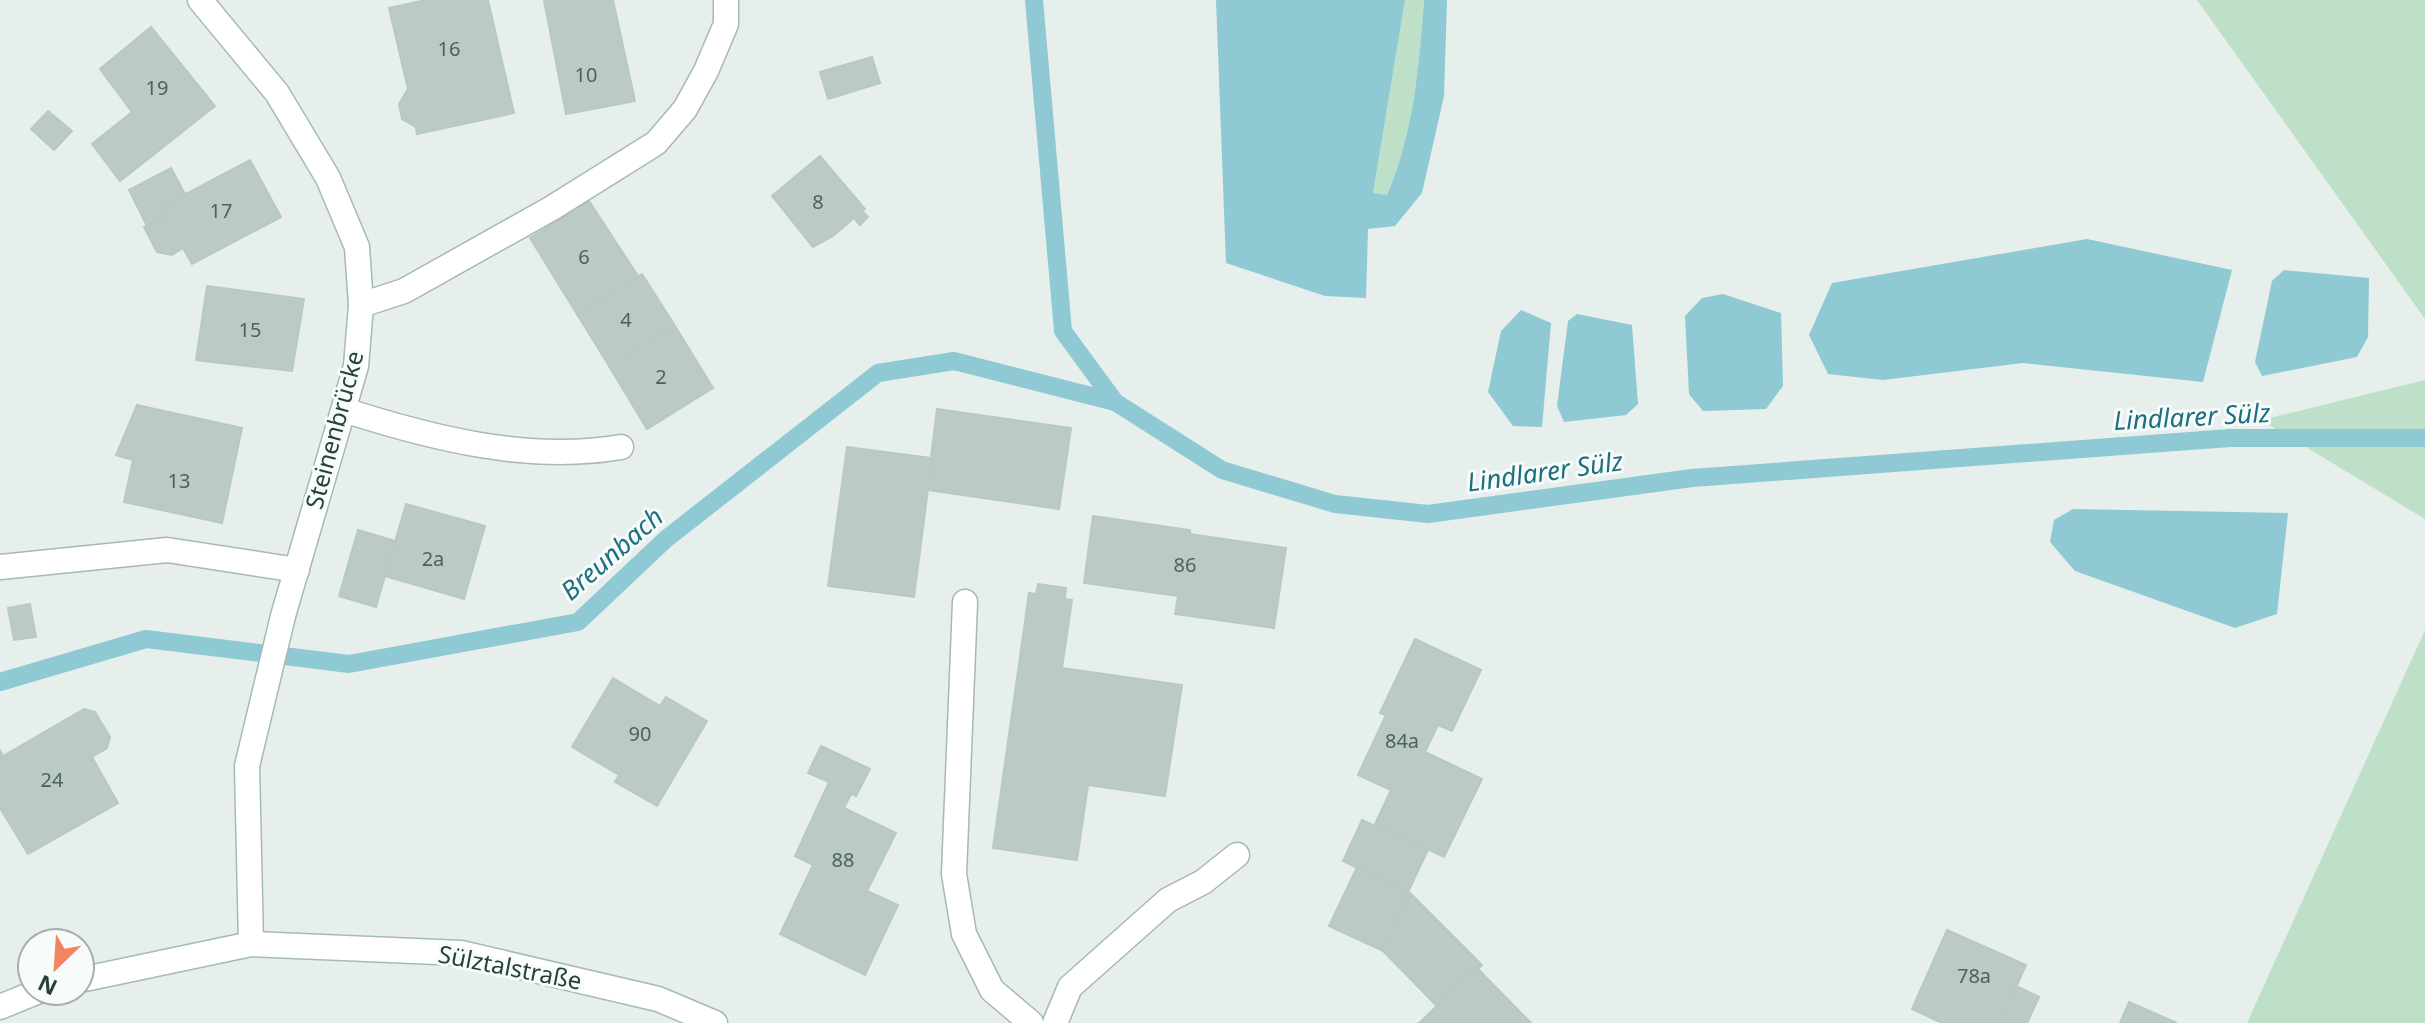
<svg xmlns="http://www.w3.org/2000/svg" width="2425" height="1023" font-family="'Noto Sans',sans-serif">
  <rect width="100%" height="100%" fill="#e6efeb"/>
  <g fill="#bfe0c8">
    <polygon points="1405,0 1424,0 1419,66 1407,142 1387,195 1373,193"/>
    <polygon points="2197,0 2425,0 2425,319"/>
    <polygon points="2425,380 2425,519 2261,420"/>
    <polygon points="2425,630 2425,1023 2247,1023"/>
  </g>
  <g fill="#8ec9d4">
    <path d="M1216,0H1405L1373,193L1387,195C1414,133 1419,67 1424,0H1447L1444,96L1422,193L1395,226L1368,229L1366,298L1325,296L1226,263Z"/>
    <polygon points="2087,239 2232,270 2203,382 2023,363 1883,380 1828,374 1809,335 1832,283"/>
    <polygon points="2284,270 2369,278 2368,337 2357,357 2262,376 2255,362 2272,281"/>
    <polygon points="1723,294 1781,313 1783,386 1766,409 1703,411 1689,394 1685,316 1702,298"/>
    <polygon points="1521,310 1551,323 1542,427 1513,426 1488,392 1501,331"/>
    <polygon points="1577,314 1632,325 1638,404 1626,415 1564,422 1557,406 1568,321"/>
    <polygon points="2073,509 2288,513 2277,614 2235,628 2075,571 2050,542 2054,520"/>
  </g>
  <g fill="none" stroke-linecap="round" stroke-linejoin="round">
    <g stroke="#8ec9d4" stroke-width="18">
      <polyline points="1034,0 1063,331 1115,402 1222,470 1335,504 1428,514 1692,478 2230,438 2425,438"/>
      <polyline points="0,682 146,639 349,664 578,622 666,539 878,373 954,361 1115,402"/>
    </g>
  </g>
  <g fill="#bbcac4" stroke="#b8c9c2" stroke-width="2">
    <polygon points="426,0 488,0 514,113 417,134 416,127 402,119 399,104 408,89 389,8"/>
    <polygon points="544,0 613,0 635,101 566,114"/>
    <polygon points="151,27 215,106 120,181 92,144 132,112 100,69"/>
    <polygon points="872,57 880,83 828,99 820,72"/>
    <polygon points="48,111 72,131 54,150 31,129"/>
    <polygon points="820,156 865,209 862,211 868,217 860,225 854,218 833,236 813,247 772,196"/>
    <polygon points="250,160 281,217 192,264 183,248 172,255 157,252 144,227 168,215 161,207"/>
    <polygon points="171,168 185,194 161,207 168,215 147,226 129,190"/>
    <polygon points="589,201 638,276 577,314 530,238"/>
    <polygon points="642,274 675,326 609,366 577,314"/>
    <polygon points="207,286 304,299 292,371 196,360"/>
    <polygon points="675,326 713,388 647,429 609,366"/>
    <polygon points="137,405 242,428 222,523 124,502 133,460 116,455"/>
    <polygon points="937,409 1071,428 1059,509 927,490"/>
    <polygon points="847,447 932,458 914,597 828,586"/>
    <polygon points="406,504 485,526 464,599 385,576"/>
    <polygon points="1093,516 1190,530 1190,534 1286,548 1274,628 1175,614 1178,596 1084,583"/>
    <polygon points="358,530 395,541 376,607 339,596"/>
    <polygon points="1038,584 1066,588 1065,599 1072,600 1062,668 1182,685 1165,796 1088,785 1077,860 993,848 1029,593 1036,594"/>
    <polygon points="30,604 36,637 14,640 8,608"/>
    <polygon points="1415,639 1481,670 1452,731 1438,725 1425,752 1482,779 1444,857 1375,824 1391,790 1358,775 1386,715 1380,713"/>
    <polygon points="613,678 660,706 666,697 707,721 657,806 615,782 619,775 572,747"/>
    <polygon points="84,709 95,712 110,737 107,748 92,757 118,803 28,854 0,808 0,750 3,756"/>
    <polygon points="821,746 870,769 856,796 851,794 844,808 896,833 867,891 898,905 865,975 780,934 813,865 795,856 829,782 808,773"/>
    <polygon points="1362,820 1428,850 1408,892 1343,861"/>
    <polygon points="1357,867 1410,893 1383,951 1329,926"/>
    <polygon points="1410,893 1482,965 1478,969 1476,967 1437,1006 1383,951"/>
    <polygon points="1947,930 2026,965 2000,1023 1942,1023 1912,1009"/>
    <polygon points="1476,967 1531,1023 1419,1023 1437,1006"/>
    <polygon points="2016,986 2039,997 2027,1023 2000,1023"/>
    <polygon points="2129,1002 2177,1023 2120,1023"/>
  </g>
  <g fill="none" stroke-linecap="round" stroke-linejoin="round">
    <g stroke="#a8b8b2" stroke-width="27">
      <g id="lane">
        <polyline points="361,305 404,291 552,208 656,143 685,109 706,71 726,24 726,0"/>
        <path d="M344,410C431,438 529,463 621,447"/>
        <polyline points="965,602 954,874 964,934 992,990 1031,1023"/>
        <polyline points="1055,1023 1070,987 1168,900 1203,882 1237,855"/>
      </g>
    </g>
    <g stroke="#a8b8b2" stroke-width="27">
      <polyline id="street" points="0,567 167,550 297,570"/>
    </g>
    <g stroke="#a4bbb3" stroke-width="27">
      <g id="secondary">
        <polyline points="200,0 277,93 328,178 357,247 361,305 356,366 283,616 247,766 251,944"/>
        <polyline points="80,980 251,944 461,953 658,999 715,1023"/>
        <polyline points="0,1007 39,991"/>
      </g>
    </g>
    <use href="#lane" stroke="#fff" stroke-width="24"/>
    <use href="#street" stroke="#fff" stroke-width="24"/>
    <use href="#secondary" stroke="#fff" stroke-width="24"/>
  </g>
  <g text-anchor="middle" stroke-width="6" stroke-linejoin="round" paint-order="stroke">
    <g font-size="20" fill="#4a645c">
      <text x="449" y="56">16</text>
      <text x="586" y="82">10</text>
      <text x="157" y="95">19</text>
      <text x="818" y="209">8</text>
      <text x="221" y="218">17</text>
      <text x="584" y="264">6</text>
      <text x="626" y="327">4</text>
      <text x="250" y="337">15</text>
      <text x="661" y="384">2</text>
      <text x="179" y="488">13</text>
      <text x="433" y="566">2a</text>
      <text x="1185" y="572">86</text>
      <text x="640" y="741">90</text>
      <text x="1402" y="748">84a</text>
      <text x="52" y="787">24</text>
      <text x="843" y="867">88</text>
      <text x="1974" y="983">78a</text>
    </g>
    <g font-size="24" fill="#24423a" stroke="#f7fbf9">
      <text transform="translate(335 430) rotate(-75)" y="8">Steinenbrücke</text>
      <text transform="translate(510 968) rotate(11)" y="8">Sülztalstraße</text>
    </g>
    <g font-size="26" font-style="italic" fill="#1c6f80" stroke="#f7fbf9">
      <text transform="translate(2192 417) rotate(-3)" y="9">Lindlarer Sülz</text>
      <text transform="translate(1545 472) rotate(-8)" y="9">Lindlarer Sülz</text>
      <text transform="translate(612 554) rotate(-41)" y="9">Breunbach</text>
    </g>
  </g>
  <g transform="translate(56 967) rotate(205)"><circle r="38" fill="#f7fbf9" stroke="#a3b1ad" stroke-width="2"/>
  <path d="M0-6L14 30L0 20L-14 30Z" fill="#f4845f"/>
  <text y="-12" font-size="22" font-weight="bold" text-anchor="middle" fill="#24423a">N</text>
  </g>
</svg>
